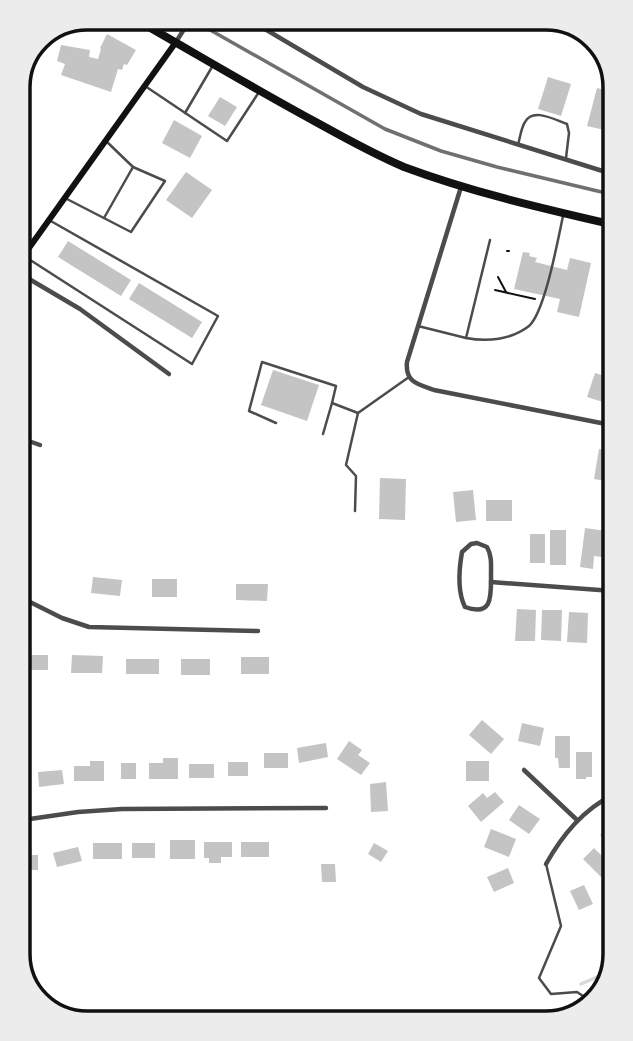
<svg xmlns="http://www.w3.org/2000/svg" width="633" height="1041" font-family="'Archivo Narrow',sans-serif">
  <rect width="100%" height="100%" fill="#fff"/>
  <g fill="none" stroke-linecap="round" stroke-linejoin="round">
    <polyline stroke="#d9d9d9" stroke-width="3.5" points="581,984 611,971"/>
  </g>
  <g fill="#c4c4c4">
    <polygon points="107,34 136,50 127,65 124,64 122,70 118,69 111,92 61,75 65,64 57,61 61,45 90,50 89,57 98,59 101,49 100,48"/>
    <polygon points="548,77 571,84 561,116 538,109"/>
    <polygon points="597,88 609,91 609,105 607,113 609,114 609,131 587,126"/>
    <polygon points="220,97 237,107 225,126 208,116"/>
    <polygon points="174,120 202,136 190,158 162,143"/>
    <polygon points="186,172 212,190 192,218 166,200"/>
    <polygon points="68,241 131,280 121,296 58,257"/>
    <polygon points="523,252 530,253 529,256 537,258 535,262 567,270 570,258 591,263 579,317 557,312 560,299 514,289"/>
    <polygon points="139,283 202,322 192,338 129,299"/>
    <polygon points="273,370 319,385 307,421 261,405"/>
    <polygon points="595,373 611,378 611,387 606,403 587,397"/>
    <polygon points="599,449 612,451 612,482 594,479"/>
    <polygon points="380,478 406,479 405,520 379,519"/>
    <polygon points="473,490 476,520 456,522 453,492"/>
    <rect x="486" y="500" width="26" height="21"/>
    <polygon points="585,528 606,531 602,557 594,556 593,569 580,567"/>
    <rect x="550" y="530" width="16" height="35"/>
    <rect x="530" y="534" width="15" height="29"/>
    <polygon points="93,577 122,580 120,596 91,593"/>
    <rect x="152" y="579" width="25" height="18"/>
    <polygon points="236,584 268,584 267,601 236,600"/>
    <polygon points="517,609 536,610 535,641 515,641"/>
    <polygon points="542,610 562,610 561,641 541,640"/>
    <polygon points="569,612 588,613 587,643 567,642"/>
    <rect x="22" y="655" width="26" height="15"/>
    <polygon points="72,655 103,656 102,673 71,673"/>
    <rect x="241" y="657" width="28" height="17"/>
    <rect x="126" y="659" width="33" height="15"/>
    <rect x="181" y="659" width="29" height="16"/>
    <polygon points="482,720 504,739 491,754 469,735"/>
    <polygon points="522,723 544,728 540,746 518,741"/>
    <polygon points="555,736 570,736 570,768 559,768 558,758 555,758"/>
    <polygon points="603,737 614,737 614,769 602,769"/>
    <polygon points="349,741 362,750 358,755 370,763 361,775 337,759"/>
    <polygon points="326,743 328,757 299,763 297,748"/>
    <polygon points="576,752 592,752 592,777 586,777 586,779 576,779"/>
    <rect x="264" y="753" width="24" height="15"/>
    <polygon points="163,758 178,758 178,779 149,779 149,763 163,763"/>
    <polygon points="90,761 104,761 104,781 74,781 74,766 90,766"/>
    <rect x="466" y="761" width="23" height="20"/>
    <rect x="228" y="762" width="20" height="14"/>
    <rect x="121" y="763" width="15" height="16"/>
    <rect x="189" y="764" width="25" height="14"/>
    <polygon points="62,770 64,784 39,787 38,772"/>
    <polygon points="386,782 388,811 371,812 370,784"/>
    <polygon points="495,792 504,802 481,822 468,806 483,793 487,798"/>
    <polygon points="519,805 540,819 529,834 509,820"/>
    <polygon points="609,827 614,832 615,862 603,851 610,845 600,835"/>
    <polygon points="491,829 516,839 509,857 484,847"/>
    <rect x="170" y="840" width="25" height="19"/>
    <polygon points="204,842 232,842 232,857 221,857 221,863 209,863 209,858 204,858"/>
    <rect x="241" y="842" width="28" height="15"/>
    <rect x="93" y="843" width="29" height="16"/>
    <rect x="132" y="843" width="23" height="15"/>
    <polygon points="374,843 388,851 381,862 368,854"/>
    <polygon points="78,847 82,861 57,867 53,853"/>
    <polygon points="594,848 613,867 608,872 613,876 606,882 583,859"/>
    <rect x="24" y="855" width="14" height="15"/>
    <polygon points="321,864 335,864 336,882 322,882"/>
    <polygon points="508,868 514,883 494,892 487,877"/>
    <polygon points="584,885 593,904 579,910 570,891"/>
  </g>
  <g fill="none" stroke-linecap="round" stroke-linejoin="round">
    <g stroke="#111" stroke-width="2">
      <polyline points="507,251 509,251"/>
      <polyline points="498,277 506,292"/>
      <polyline points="495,290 535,299"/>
    </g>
    <g stroke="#4c4c4c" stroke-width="2.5">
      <polyline points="145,86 227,141 259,92"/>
      <polyline points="185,113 212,67"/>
      <path d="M518,145C520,138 521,128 525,122C533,107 555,120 567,124L569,133L566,158"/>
      <polyline points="65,198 131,232 165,181 133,167"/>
      <polyline points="104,218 133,167 105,140"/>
      <polyline points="24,256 192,364 218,316 49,220"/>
      <polyline points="418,326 466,338 490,240"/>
      <path d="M466,338C487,342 511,340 529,326C545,312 558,239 563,216"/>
      <polyline points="276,423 249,411 262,362 336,386 332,403 358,413"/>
      <polyline points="323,434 332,403"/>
      <polyline points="355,511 356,476 346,465 358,413 409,377"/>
      <polyline points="546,864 561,926 539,978 551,994 577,992 589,1000 590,1004"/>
    </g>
    <g stroke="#4c4c4c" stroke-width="4.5">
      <polyline points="246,18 363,87 421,114 609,173"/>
      <polyline points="176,42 191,18"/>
      <path d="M461,187L407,362C405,382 417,384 434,390L611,425"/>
      <polyline points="19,273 80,309 169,374"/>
      <polyline points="20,438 40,445"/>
      <path d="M477,543L487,547C492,556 491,565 491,575C491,596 493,617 465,607C457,591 459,569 462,552L471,544Z"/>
      <polyline points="491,582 613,591"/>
      <polyline points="22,598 62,618 89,627 258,631"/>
      <polyline points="524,770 577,820"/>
      <polyline points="23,820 78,812 122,809 326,808"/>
      <path d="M546,864C563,834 583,810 614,794"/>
    </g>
    <polyline stroke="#111" stroke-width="6" points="19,262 176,42"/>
    <path stroke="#111" stroke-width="8" d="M133,18C193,52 253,88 314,121C343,137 373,154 404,167C471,192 541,208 610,224"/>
    <polyline stroke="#707070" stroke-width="3.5" points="189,18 385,129 441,151 497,167 610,194"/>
  </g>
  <path d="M0 0H633V1041H0ZM87 30H546A57 57 0 0 1 603 87V954A57 57 0 0 1 546 1011H87A57 57 0 0 1 30 954V87A57 57 0 0 1 87 30Z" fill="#ececec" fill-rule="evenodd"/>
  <path fill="none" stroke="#111" stroke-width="3.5" d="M87 30H546A57 57 0 0 1 603 87V954A57 57 0 0 1 546 1011H87A57 57 0 0 1 30 954V87A57 57 0 0 1 87 30Z"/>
</svg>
